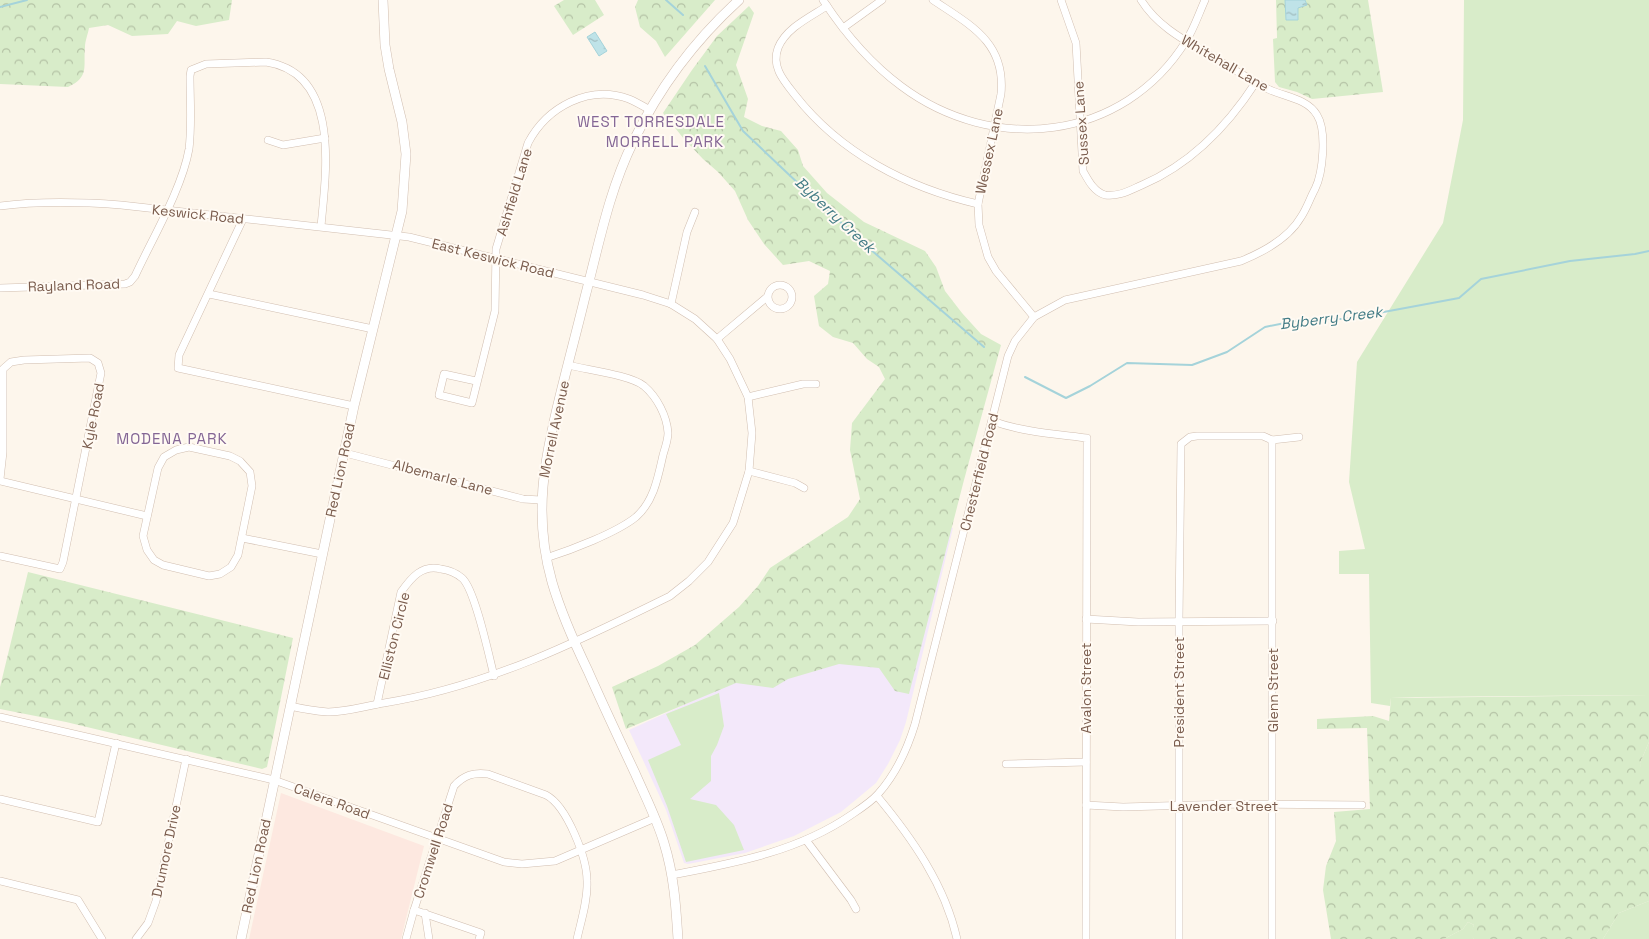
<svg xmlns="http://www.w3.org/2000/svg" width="1649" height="939" font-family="'Space Grotesk',sans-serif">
  <defs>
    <pattern id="forest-crowns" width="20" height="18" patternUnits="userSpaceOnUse" patternTransform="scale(1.25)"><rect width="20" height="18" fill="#d8ecc9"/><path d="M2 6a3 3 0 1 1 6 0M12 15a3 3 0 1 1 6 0" fill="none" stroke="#b4c2a5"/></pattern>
    <pattern id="water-ripples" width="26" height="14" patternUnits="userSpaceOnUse" patternTransform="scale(1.25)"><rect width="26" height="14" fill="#bfe3e8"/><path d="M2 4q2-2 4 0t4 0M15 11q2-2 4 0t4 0" fill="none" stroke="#a0bbbe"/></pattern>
  </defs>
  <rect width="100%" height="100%" fill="#fdf6ec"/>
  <polygon fill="#fde8e0" points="281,793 424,846 401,939 249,939"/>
  <polygon fill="#f3e8fa" points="917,517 953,528 906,722 900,740 888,764 876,783 841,812 794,836 745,853 688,864 684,863 666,810 629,730 723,687"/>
  <g fill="#d8ecc9">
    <polygon points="1464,0 1649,0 1649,695 1417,697 1391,698 1390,706 1371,703 1369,574 1339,574 1339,551 1365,549 1349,482 1357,362 1443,223 1463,120"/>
    <polygon points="719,693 724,726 717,745 711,756 711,781 690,799 716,805 734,825 744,850 686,862 667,806 648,760 681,745 666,714"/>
    <polygon points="1649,742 1649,845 1647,842 1640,763"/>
    <polygon points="1649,901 1649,939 1603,939 1619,913"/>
    <polygon points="1468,922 1474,925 1471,934 1474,939 1444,939 1463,929"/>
  </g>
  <g fill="url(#forest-crowns)">
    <path d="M0,0H232L229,20L196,26L177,21L168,34L132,36L108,25L89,28C88,34 85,41 85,47C83,66 90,77 68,87L0,84Z"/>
    <polygon points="564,0 595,0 604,15 573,35 554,6"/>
    <polygon points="638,0 715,0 665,57 656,41 640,27 635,7"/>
    <polygon points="1276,0 1368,0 1383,92 1312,99 1297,92 1279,87 1275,82 1273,39 1277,38"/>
    <polygon points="749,6 754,13 736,65 748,99 744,117 762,126 781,131 798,150 803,166 827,193 864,222 925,251 936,267 945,291 962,313 981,334 1001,345 964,480 909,694 895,691 879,668 839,664 788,679 773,688 736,683 626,729 612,687 658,666 695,645 739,607 758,586 770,568 848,517 860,499 850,450 852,423 885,379 879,367 867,359 853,343 833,337 819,326 814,296 828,284 830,271 809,261 783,265 764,244 748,220 735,191 718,172 703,159 684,139 663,113 692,70 717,36"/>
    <polygon points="28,572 293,638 267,767 262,769 66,722 0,709 0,687"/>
    <polygon points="1649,695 1649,742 1640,763 1648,799 1647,842 1649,845 1649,901 1619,913 1603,939 1474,939 1470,934 1474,925 1468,922 1463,929 1444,939 1331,939 1323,890 1326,866 1336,841 1334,812 1370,809 1367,728 1317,729 1317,719 1373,716 1389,721 1391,698"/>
  </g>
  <g fill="url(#water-ripples)" stroke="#a5d3da">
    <polygon points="1285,0 1305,0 1307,5 1298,8 1298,20 1286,20"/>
    <polygon points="595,32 607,51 599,56 587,37"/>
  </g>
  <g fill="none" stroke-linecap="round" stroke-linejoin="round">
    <g stroke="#a5d3da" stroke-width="2">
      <polyline points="666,0 683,15"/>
      <polyline points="0,7 27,0"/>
      <polyline points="705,66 743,131 801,186 870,249 984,347"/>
      <polyline points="1025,377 1066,398 1090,386 1127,363 1192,365 1227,352 1265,327 1305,319 1346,319 1459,298 1481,279 1570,261 1635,254 1649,251"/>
    </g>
    <g stroke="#d1beb0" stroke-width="8">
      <g id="minor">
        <path d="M823,0C844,32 870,63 901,86C993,155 1123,142 1186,41C1194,29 1199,13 1205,0"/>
        <path d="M933,0C970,25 1006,42 1001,94L978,204L979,225L988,257L996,271L1034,317"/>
        <path d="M1061,0L1076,43L1083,171C1088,180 1094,192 1105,195C1119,197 1130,190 1142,185C1191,164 1227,127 1256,82"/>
        <path d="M827,6C810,17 786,28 778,48C771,67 784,81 795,95C840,153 908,188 978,204"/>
        <polyline points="843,28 882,0"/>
        <polyline points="268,140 283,145 325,138"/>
        <path d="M0,206C40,201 80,202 121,205L409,237L643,295L671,304L695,319L717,339L730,359L748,397L752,433L749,471L733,523L708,562L689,581L670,596C579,641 486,687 384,703C365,706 347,712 328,712C315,711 303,709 290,706"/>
        <polyline points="243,219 179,355 178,368 354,406"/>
        <circle cx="780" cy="297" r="12"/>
        <path d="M0,288L125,284L130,282L135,276C152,239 182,189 189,149C192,125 190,100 190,76L191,70L206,64L266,62C341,73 326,173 321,226"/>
        <polyline points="209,294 373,329"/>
        <polyline points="671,304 687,232 695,212"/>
        <polyline points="717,339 767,297"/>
        <path d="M476,381L444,374L439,395L472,403L495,311L496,249L528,143C547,107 589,84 629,99C636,102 643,106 650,110"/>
        <polyline points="748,397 803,384 816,384"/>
        <path d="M992,421C1023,432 1055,434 1087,438L1086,939"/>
        <polygon points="189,447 230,456 240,461 250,472 252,486 238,555 231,567 220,574 209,576 163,565 154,560 147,550 143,536 158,468 164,457 176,450"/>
        <polyline points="345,453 523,499 541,500"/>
        <polyline points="749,471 795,483 804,488"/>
        <polyline points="0,479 3,452 3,369 11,362 24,360 90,358 98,363 101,373 63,562 60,569 0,556"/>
        <polyline points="0,481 147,516"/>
        <polyline points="242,538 322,554"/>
        <path d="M546,558C571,550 616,533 636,517C654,501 658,477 663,455C665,448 668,440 668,433C667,416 657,397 644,386C630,375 587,370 568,365"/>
        <polyline points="1086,619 1138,622 1273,621"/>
        <path d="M377,704L401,592C411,578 422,564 441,569C449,570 456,573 462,578C475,589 489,656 494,676"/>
        <polyline points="0,717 274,780 504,862 522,864 555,861 655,818"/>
        <polyline points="1006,764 1086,762"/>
        <path d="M877,796C912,838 945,885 957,939"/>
        <polyline points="0,799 98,822 116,743"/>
        <polyline points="1086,805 1123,807 1231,804 1362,805"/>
        <polyline points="806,840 851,900 856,909"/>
        <path d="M672,875C734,863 797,852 851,815C860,809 871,802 878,794C896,774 907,750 915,724L1008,356L1015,341L1034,317L1065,300L1241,261C1263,252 1289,238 1301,217C1307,208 1310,198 1315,189C1323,173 1327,131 1317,115C1307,98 1284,97 1268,89C1251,80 1235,70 1218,60C1190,43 1159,29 1141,0"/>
        <polyline points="0,881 78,900 102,939"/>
        <polyline points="414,910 481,933 479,939"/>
        <polyline points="425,913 429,939"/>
        <polyline points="136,939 148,923 156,901 186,759"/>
        <path d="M406,939L414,910L454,786C464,775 474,772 488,774L546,795C567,806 587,858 587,881C588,900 581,921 577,939"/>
        <polyline points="1179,939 1179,621 1181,444 1190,437 1197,436 1263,436 1272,440 1299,437"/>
        <polyline points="1272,939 1272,440"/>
      </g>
    </g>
    <g stroke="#d1beb0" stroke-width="10">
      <g id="tertiary">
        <polyline points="241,939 354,406 402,211 406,154 402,122 389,69 385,45 383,0"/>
        <path d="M678,939C676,907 674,875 664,843C657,819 645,796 635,773C619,739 603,705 588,671C574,642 561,613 552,582C533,515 544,461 560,396C568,363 577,330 585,297C599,244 609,191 633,142C659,88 695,40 739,0"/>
      </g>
    </g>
    <use href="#minor" stroke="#fff" stroke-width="7"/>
    <use href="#tertiary" stroke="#fff" stroke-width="9"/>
  </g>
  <g text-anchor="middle" stroke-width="4" stroke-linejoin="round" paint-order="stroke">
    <g font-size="14" fill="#7a5c4d" stroke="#fffaf3">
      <text transform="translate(1225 63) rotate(30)" y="5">Whitehall Lane</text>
      <text transform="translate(1081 123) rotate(-94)" y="5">Sussex Lane</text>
      <text transform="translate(989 151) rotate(-78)" y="5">Wessex Lane</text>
      <text transform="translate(514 192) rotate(-73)" y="5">Ashfield Lane</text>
      <text transform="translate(198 214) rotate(6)" y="5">Keswick Road</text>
      <text transform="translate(493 258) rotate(14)" y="5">East Keswick Road</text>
      <text transform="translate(74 285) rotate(-2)" y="5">Rayland Road</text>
      <text transform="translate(93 416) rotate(-79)" y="5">Kyle Road</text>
      <text transform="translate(554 429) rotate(-78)" y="5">Morrell Avenue</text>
      <text transform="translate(340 470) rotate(-78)" y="5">Red Lion Road</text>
      <text transform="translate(979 472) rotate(-76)" y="5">Chesterfield Road</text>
      <text transform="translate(443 477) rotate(15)" y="5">Albemarle Lane</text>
      <text transform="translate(394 636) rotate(-76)" y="5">Elliston Circle</text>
      <text transform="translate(1086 688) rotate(-90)" y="5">Avalon Street</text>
      <text transform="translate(1273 690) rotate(-90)" y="5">Glenn Street</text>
      <text transform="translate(1179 692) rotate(-90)" y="5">President Street</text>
      <text transform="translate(332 801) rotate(20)" y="5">Calera Road</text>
      <text x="1224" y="811">Lavender Street</text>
      <text transform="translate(166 851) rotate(-78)" y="5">Drumore Drive</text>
      <text transform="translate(433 851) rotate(-72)" y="5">Cromwell Road</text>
      <text transform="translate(256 866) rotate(-78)" y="5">Red Lion Road</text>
    </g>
    <g font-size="15" letter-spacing="1" fill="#846695" stroke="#fffaf3">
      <text x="651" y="127">WEST TORRESDALE</text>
      <text x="665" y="147">MORRELL PARK</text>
      <text x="172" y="444">MODENA PARK</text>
    </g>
    <g font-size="15" font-style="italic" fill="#437c86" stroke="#fffaf3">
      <text transform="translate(835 215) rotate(43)" y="5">Byberry Creek</text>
      <text transform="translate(1331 318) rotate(-7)" y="5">Byberry Creek</text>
    </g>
  </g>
</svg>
